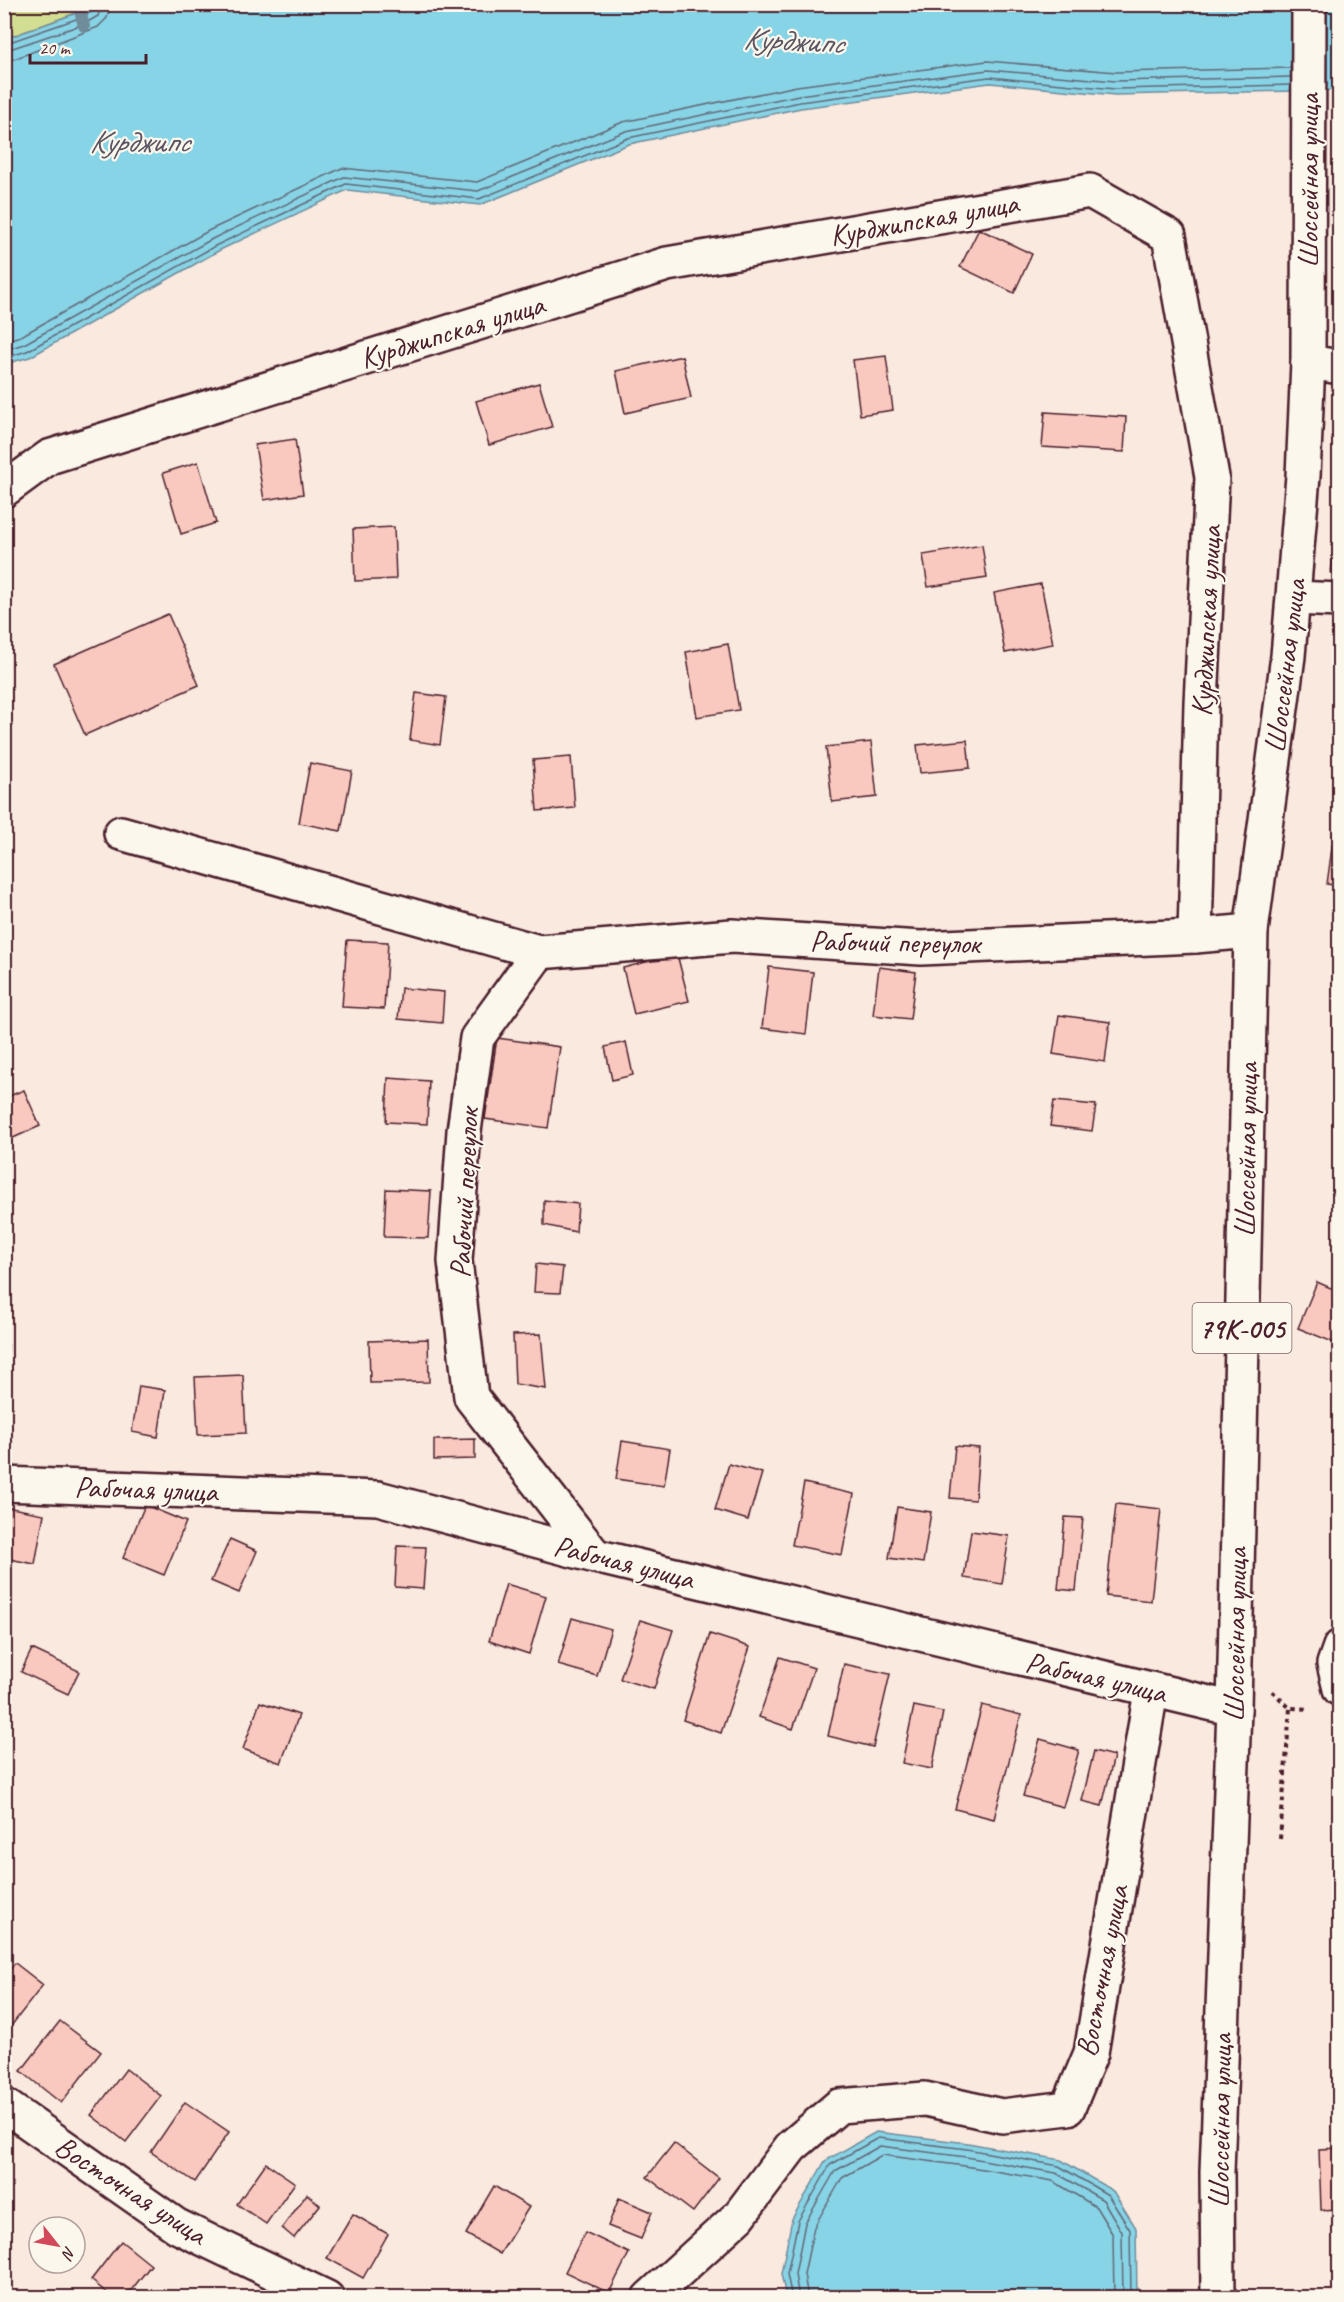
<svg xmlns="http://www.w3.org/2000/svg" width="1344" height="2302" font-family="Caveat,sans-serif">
  <rect width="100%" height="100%" fill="#fae9df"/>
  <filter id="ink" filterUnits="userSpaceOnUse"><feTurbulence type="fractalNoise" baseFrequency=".0167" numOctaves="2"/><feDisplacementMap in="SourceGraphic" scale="12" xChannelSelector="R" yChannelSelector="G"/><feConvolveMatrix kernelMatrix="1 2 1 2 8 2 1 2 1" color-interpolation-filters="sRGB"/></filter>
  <g filter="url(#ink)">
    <polygon fill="#d2de91" stroke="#8e7e5e" stroke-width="1.5" points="5,5 93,5 79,12 5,39"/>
    <g fill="#87d4e6" stroke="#6f8c9b" stroke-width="1.5">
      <polygon points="93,5 1339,5 1339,90 1115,95 990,83 801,108 629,144 480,205 347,190 220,250 30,357 5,364 5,39 79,12"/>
      <polygon points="876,2132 968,2143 1061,2160 1113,2191 1136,2228 1137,2297 786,2297 781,2274 792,2219 825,2161"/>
    </g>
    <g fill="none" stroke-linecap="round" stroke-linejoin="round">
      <g stroke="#626776" stroke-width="1.5">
        <polyline points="4,44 82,17 93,11 94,4"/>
        <polyline points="4,51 84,24 98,16 102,4"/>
        <polyline points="4,60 14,59 98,27 107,18 111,4"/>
        <polyline points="4,341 21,336 210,230 342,168 477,182 623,122 797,86 987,61 1116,72 1291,68"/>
        <polyline points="4,350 24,344 214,238 344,177 478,191 626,131 799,95 988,70 1115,81 1291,77"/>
        <polyline points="4,358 27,351 217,245 346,184 479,199 628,138 800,102 989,77 1115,89 1291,85"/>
        <polyline points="792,2298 787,2274 798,2221 830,2165 878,2138 967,2149 1059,2166 1108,2195 1130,2230 1131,2298"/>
        <polyline points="799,2298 795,2274 805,2223 835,2171 880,2146 966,2157 1056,2173 1103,2200 1122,2232 1123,2298"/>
        <polyline points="808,2298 804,2274 814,2227 842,2178 882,2155 965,2166 1053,2181 1096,2207 1113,2235 1114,2298"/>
      </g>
      <polyline stroke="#6f8c9b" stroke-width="12" points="78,4 84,26"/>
    </g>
    <g fill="#f9c9c0" stroke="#4a1f2b" stroke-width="1.5">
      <polygon points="979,229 1032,254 1014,293 960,267"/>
      <polygon points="682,356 691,398 625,413 616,371"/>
      <polygon points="886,356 893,410 860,415 853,360"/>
      <polygon points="539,383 552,427 489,445 476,401"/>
      <polygon points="1045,412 1126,417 1124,452 1042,447"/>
      <polygon points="295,439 303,494 264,500 255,445"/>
      <polygon points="198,462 216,523 181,534 163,473"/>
      <polygon points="1340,499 1340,574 1331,573"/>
      <polygon points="394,527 396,579 355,581 353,529"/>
      <polygon points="982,545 987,578 928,587 923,555"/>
      <polygon points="1041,584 1053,644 1005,653 994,593"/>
      <polygon points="168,614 199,685 85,735 54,664"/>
      <polygon points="728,644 739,710 697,717 686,652"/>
      <polygon points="416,693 446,697 440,745 410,740"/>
      <polygon points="967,740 970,768 920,773 917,745"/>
      <polygon points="871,742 877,797 832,802 826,747"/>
      <polygon points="571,757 575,808 537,811 533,760"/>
      <polygon points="310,763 352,771 341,831 299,823"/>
      <polygon points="1334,833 1340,834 1340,886 1327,884"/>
      <polygon points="347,940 388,942 384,1009 342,1007"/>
      <polygon points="677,954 689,1001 634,1014 623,968"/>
      <polygon points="769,967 813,972 806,1034 762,1028"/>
      <polygon points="879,967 916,972 910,1019 873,1015"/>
      <polygon points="401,988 444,992 442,1023 398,1019"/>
      <polygon points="1059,1015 1110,1022 1105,1062 1053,1054"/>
      <polygon points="497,1038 560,1047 548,1128 485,1119"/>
      <polygon points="626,1042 633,1075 612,1080 605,1047"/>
      <polygon points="388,1078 429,1081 427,1124 386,1122"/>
      <polygon points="24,1090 40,1126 4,1142 4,1098"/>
      <polygon points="1054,1101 1096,1105 1092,1131 1050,1126"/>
      <polygon points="386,1189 431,1191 428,1238 384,1237"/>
      <polygon points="544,1200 578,1204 576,1232 544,1225"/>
      <polygon points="536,1264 563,1267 560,1293 534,1292"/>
      <polygon points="1317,1282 1340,1292 1340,1345 1298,1328"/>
      <polygon points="541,1334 546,1389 515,1384 513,1335"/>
      <polygon points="428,1339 429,1382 370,1383 369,1341"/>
      <polygon points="4,1345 8,1345 5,1380 4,1380"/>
      <polygon points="243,1375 246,1433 198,1435 195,1377"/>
      <polygon points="139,1386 165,1390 158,1437 132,1432"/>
      <polygon points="475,1439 475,1459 434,1460 434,1440"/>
      <polygon points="622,1441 670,1449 664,1486 616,1479"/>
      <polygon points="955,1446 979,1448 975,1500 950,1498"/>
      <polygon points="729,1464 762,1473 748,1520 715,1510"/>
      <polygon points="804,1483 854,1494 842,1555 792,1545"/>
      <polygon points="1116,1504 1161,1509 1151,1601 1106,1596"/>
      <polygon points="145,1505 186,1522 164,1575 123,1558"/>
      <polygon points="6,1507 44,1514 35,1564 4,1558"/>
      <polygon points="897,1507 931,1512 923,1563 889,1558"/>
      <polygon points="1065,1517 1083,1518 1076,1591 1058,1589"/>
      <polygon points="971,1531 1009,1536 1002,1584 964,1578"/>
      <polygon points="230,1539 257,1551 239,1593 211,1581"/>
      <polygon points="397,1546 426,1547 423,1589 395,1587"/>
      <polygon points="506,1584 546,1596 529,1654 489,1641"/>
      <polygon points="572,1618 611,1629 597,1676 558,1665"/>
      <polygon points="640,1620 673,1630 654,1689 620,1679"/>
      <polygon points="710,1634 750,1647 721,1733 683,1720"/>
      <polygon points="32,1649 79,1671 68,1694 21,1672"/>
      <polygon points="780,1657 814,1668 793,1729 759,1717"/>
      <polygon points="844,1664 890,1674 873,1747 828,1736"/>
      <polygon points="260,1702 299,1715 281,1763 243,1749"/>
      <polygon points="982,1705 1021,1715 994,1819 955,1809"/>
      <polygon points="914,1706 943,1712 932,1769 902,1763"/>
      <polygon points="1040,1739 1079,1750 1063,1807 1023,1796"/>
      <polygon points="1094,1751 1114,1756 1102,1806 1082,1801"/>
      <polygon points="15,1963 43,1985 4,2035 4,1977"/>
      <polygon points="60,2021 101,2052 61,2103 21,2071"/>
      <polygon points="126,2069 161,2096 126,2142 91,2115"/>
      <polygon points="185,2102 229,2132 195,2182 151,2152"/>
      <polygon points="674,2143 719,2178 693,2212 647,2177"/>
      <polygon points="1340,2148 1340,2209 1321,2210 1319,2149"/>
      <polygon points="266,2163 295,2183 266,2224 237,2204"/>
      <polygon points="494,2186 529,2207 500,2254 466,2234"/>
      <polygon points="307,2194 320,2205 294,2238 282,2228"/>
      <polygon points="619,2198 652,2212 641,2239 608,2226"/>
      <polygon points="353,2214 388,2234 363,2278 327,2258"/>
      <polygon points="585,2232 629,2253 609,2293 565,2272"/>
      <polygon points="121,2241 151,2265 125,2298 113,2298 91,2280"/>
    </g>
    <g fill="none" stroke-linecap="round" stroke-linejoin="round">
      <g stroke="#4a1f2b" stroke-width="38">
        <g id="minor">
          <polyline points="1308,362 1340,367"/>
          <polyline points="4,490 49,457 667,264 1090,191 1169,236 1212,477 1201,703 1195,936"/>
          <polyline points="1294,598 1340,600"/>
          <polyline points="121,833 539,952 732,936 921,948 1195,936 1251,931"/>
          <polyline points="539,952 477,1038 464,1131 455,1261 471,1397 595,1556"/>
          <polyline points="4,1484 378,1498 595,1556 1234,1709"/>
          <polyline points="1340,1647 1334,1664 1340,1689"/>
          <polyline points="4,2105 177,2226 327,2298"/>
          <polyline points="649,2298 739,2216 791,2147 839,2106 925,2099 1002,2116 1068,2108 1091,2053 1151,1691"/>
        </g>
      </g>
      <g stroke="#4a1f2b" stroke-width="38">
        <polyline id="major" points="1218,2298 1217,2172 1234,1709 1251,931 1288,656 1303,476 1308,362 1309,4"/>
      </g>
      <g stroke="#4a1f2b" stroke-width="4" stroke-dasharray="4.5 4.5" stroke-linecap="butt">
        <polyline points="1272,1691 1290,1708 1309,1709"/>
        <polyline points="1280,1839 1290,1708"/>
      </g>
      <use href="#minor" stroke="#fbf7ec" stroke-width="33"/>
      <use href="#major" stroke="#fbf7ec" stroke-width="33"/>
    </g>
  </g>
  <g text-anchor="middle" stroke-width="4.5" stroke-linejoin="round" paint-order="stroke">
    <rect fill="#fbf7ec" stroke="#7f6065" stroke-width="1.5" x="1192.5" y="1303" width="99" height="50" rx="4.5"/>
    <g font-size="28" font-weight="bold" fill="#4a1f2b">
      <text x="1242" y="1338">79К-005</text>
    </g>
    <g font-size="30" fill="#4a1f2b" stroke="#fbf7ec">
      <text transform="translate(1308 181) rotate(-90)" y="10">Шоссейная улица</text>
      <text transform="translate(924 219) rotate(-10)" y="10">Курджипская улица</text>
      <text transform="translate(452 331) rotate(-17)" y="10">Курджипская улица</text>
      <text transform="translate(1206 621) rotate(-87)" y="10">Курджипская улица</text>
      <text transform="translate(1285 666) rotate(-83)" y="10">Шоссейная улица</text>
      <text transform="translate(895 942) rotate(1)" y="10">Рабочий переулок</text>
      <text transform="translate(1246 1150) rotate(-89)" y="10">Шоссейная улица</text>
      <text transform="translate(464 1193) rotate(-87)" y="10">Рабочий переулок</text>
      <text transform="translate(146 1489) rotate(2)" y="10">Рабочая улица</text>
      <text transform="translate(624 1562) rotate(14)" y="10">Рабочая улица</text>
      <text transform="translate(1235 1635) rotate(-89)" y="10">Шоссейная улица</text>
      <text transform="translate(1096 1677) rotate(13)" y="10">Рабочая улица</text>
      <text transform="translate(1102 1971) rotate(-79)" y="10">Восточная улица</text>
      <text transform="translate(1220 2121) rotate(-89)" y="10">Шоссейная улица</text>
      <text transform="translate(131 2190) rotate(33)" y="10">Восточная улица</text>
    </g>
    <g font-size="32" font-style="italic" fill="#5c5563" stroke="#fbf7ec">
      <text transform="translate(793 40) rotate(3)" y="11">Курджипс</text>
      <text x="139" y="152">Курджипс</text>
    </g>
  </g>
  <rect width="1344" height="2302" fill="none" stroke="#fbf7ec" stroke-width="24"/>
  <rect x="12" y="12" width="1320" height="2278" fill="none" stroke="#4a1f2b" stroke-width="2" filter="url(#ink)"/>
  <g transform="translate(57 2245) rotate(121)"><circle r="28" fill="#fbf7ec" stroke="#b4a19f" stroke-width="1.5"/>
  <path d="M0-4.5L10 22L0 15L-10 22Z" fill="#d1495b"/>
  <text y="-9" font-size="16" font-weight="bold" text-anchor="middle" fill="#4a1f2b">N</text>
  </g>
  <path d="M30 54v9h116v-9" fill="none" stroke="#4a1f2b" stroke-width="3"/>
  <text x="39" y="54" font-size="18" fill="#4a1f2b" stroke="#fbf7ec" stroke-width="4.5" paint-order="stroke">20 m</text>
</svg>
